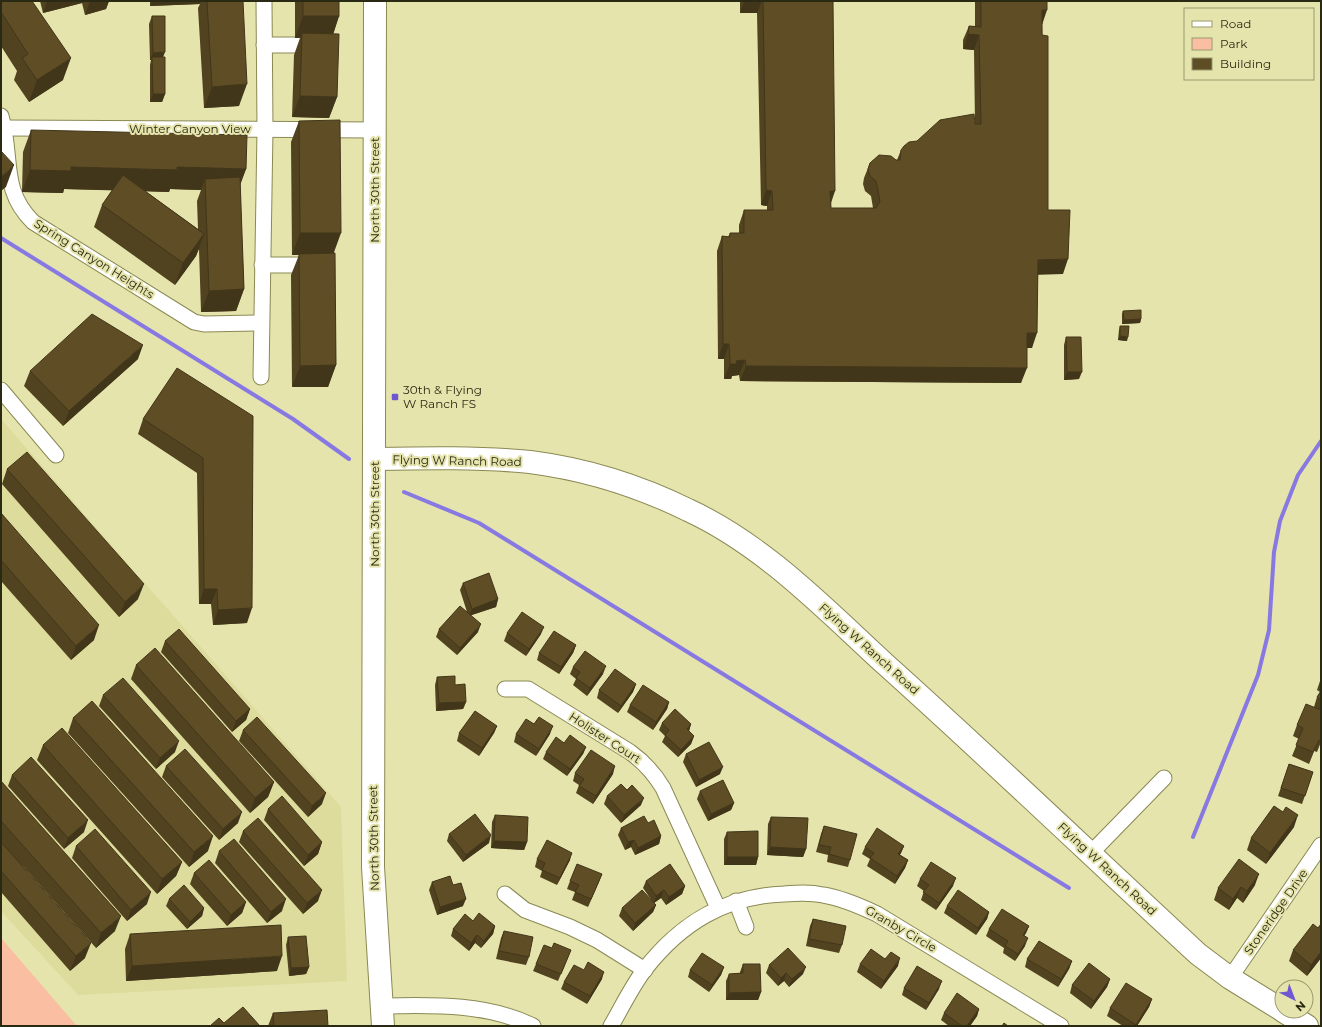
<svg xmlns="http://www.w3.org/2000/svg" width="1322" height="1027" font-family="Montserrat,sans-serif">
  <rect width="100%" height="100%" fill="#e5e4ac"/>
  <polygon fill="#dddc9c" points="1,419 341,807 347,981 78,995 1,911"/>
  <polygon fill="#fabfa2" points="1,938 77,1026 1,1026"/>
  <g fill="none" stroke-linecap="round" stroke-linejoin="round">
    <g stroke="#8879e2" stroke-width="4">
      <polyline points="1,238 293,419 349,459"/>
      <polyline points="404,492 479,523 1069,888"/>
      <polyline points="1193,837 1258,675 1269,630 1274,552 1280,521 1298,475 1321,441"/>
    </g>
    <g stroke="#8a8954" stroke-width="17">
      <g id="street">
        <polyline points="264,45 317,45"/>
        <path d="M1,116C13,158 0,189 33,222L194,322L204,324L261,323"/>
        <polyline points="5,128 375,130"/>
        <polyline points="262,265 314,265"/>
        <polyline points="261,377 265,130 264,1"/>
        <polyline points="1,390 56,455"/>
        <path d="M505,689H528L630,752C644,762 654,773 663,788L718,908"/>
        <polyline points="1090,854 1164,778"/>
        <polyline points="505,894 525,910 570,927 597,940 645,970"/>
        <polyline points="736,901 746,927"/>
        <polyline points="1230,978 1321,845"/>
        <path d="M382,1006C433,1005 486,1003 533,1026"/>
        <path d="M611,1026C622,1007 632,986 645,969C681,923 725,896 784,894C797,893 810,892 823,895C842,898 860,906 877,914L1061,1026"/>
      </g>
    </g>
    <g stroke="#8a8954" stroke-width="24">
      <g id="secondary">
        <path d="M375,459C426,458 479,457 530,462C585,469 639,486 688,510C764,545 824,608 885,664C991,759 1093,857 1198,954L1230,978L1282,1010"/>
        <polyline points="1283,1011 1307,1026"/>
      </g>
    </g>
    <g stroke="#8a8954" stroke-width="24">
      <polyline id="primary" points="375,1 373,867 383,1026"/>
    </g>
    <use href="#street" stroke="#fff" stroke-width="15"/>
    <use href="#secondary" stroke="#fff" stroke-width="22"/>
    <use href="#primary" stroke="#fff" stroke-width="22"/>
  </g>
  <g fill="#514220" fill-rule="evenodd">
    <polygon points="1,1 63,80 29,102 14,80 17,71 1,46"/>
    <polygon points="40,1 109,1 106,9 85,15 82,3 43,13"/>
    <polygon points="150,1 243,1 239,106 204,108 198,8 200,4 150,6"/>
    <polygon points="295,1 339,1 339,16 333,34 337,97 329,118 292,117 294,55 300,38 295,38"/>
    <polygon points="740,1 833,1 831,208 873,208 871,196 865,191 863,184 864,178 870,163 897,160 901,150 917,141 975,124 974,50 963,49 963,40 969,26 975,26 975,1 1047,1 1042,24 1048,210 1063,274 1038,274 1032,348 1027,348 1021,383 740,381 739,375 732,376 731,379 724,379 724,359 718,359 717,251 722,236 728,237 730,233 739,233 739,225 744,210 767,210 767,206 761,205 757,13 740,13"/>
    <polygon points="152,16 163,57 165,94 162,102 150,102 150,65 151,60 150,60 149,24"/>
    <polygon points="299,121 334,253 336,365 328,387 292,387 291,275 299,255 292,255 291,142"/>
    <path d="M31,130L246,169L240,184L244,289L236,311L201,312L199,249L196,256L175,285L94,227L102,205L112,190L64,189L63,193L22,192L23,152ZM170,189L201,190L197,201L198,229L145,191L169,192Z"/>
    <polygon points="1123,311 1141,319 1140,323 1122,324 1122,314"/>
    <polygon points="1120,326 1127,341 1118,340 1119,330"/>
    <polygon points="1066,337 1079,379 1064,380 1064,345"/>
    <polygon points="138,359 63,426 24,386 30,371"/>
    <polygon points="253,416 247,623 213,625 211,604 199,604 197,473 138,434 143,419"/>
    <polygon points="7,469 138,599 119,617 2,484"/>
    <polygon points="1,513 94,640 71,660 1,581"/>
    <polygon points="463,583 498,599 496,607 471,615 478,632 457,655 436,637 439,629 467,612 460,590"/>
    <polygon points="507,633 541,634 526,656 504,641"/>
    <polygon points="165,641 250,709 246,720 232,732 161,652"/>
    <polygon points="576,645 573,653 559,674 537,660 539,653"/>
    <polygon points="136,665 274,782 268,797 250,813 131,679"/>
    <polygon points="573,667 603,674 587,696 573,685 576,679 570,674"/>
    <polygon points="437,677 466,702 463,709 436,711 435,685"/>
    <polygon points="1321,678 1321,742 1317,752 1314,751 1309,764 1292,756 1299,739 1293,736 1297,725 1314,707 1317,697 1320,692 1317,690"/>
    <polygon points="636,684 633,692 618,713 597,698 599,690"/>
    <polygon points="103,695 175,752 156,769 99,706"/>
    <polygon points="669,702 667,709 653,730 627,712 630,705"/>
    <polygon points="73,718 208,851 189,867 68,733"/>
    <polygon points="662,723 691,724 689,731 694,736 691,744 678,757 662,742 665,736 659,730"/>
    <polygon points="497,726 494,733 479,756 457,741 459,733"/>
    <polygon points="243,730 322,804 308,817 239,741"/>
    <polygon points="516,734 550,734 536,756 514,742"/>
    <polygon points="43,745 182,862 176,876 157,894 37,760"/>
    <polygon points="586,747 583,754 567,776 543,759 546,752"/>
    <polygon points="686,754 720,774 696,787 683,762"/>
    <polygon points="1289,764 1313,772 1302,804 1278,796"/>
    <polygon points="166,766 238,823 219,840 162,777"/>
    <polygon points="575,773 613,774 593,804 576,793 579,785 573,781"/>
    <polygon points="12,775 84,832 64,849 8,786"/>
    <polygon points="1,781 115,931 96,948 22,865 85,958 70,971 1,892"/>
    <polygon points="700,791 734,803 731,810 708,821 697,799"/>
    <polygon points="607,796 641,805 621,823 604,804"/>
    <polygon points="268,809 322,842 318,854 304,866 264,820"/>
    <polygon points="495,815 527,842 524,850 491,848 492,822"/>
    <polygon points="771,817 806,849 803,857 767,855 768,824"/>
    <polygon points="648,823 661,836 659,844 635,855 631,847 625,850 618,835 621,828"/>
    <polygon points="824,826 850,860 848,867 827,862 828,855 816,852 821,834"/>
    <polygon points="1294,827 1266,864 1247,850 1251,838"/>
    <polygon points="243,831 318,901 303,914 239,842"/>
    <polygon points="727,832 758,857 756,865 724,865 724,839"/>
    <polygon points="449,834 489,843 463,862 447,841"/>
    <polygon points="76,846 147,904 127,921 72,858"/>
    <polygon points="904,846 900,855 908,860 905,868 895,884 867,866 870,859 862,854 865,847"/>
    <polygon points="219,851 282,911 267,923 215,863"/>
    <polygon points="537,859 570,860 557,885 540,877 542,871 535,867"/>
    <polygon points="194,873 246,902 242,913 227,926 190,884"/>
    <polygon points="602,874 588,907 572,900 575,892 567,889 570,881"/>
    <polygon points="920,879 953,886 936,910 921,900 924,891 917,886"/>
    <polygon points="646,881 685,886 682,894 666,905 661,898 654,903 656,905 653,912 633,931 619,916 622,908 652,901 643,888"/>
    <polygon points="432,882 453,885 463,906 437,915 429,890"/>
    <polygon points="1255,885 1243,903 1237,898 1229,910 1214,900 1218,888"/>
    <polygon points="169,899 204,908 202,916 187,929 166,906"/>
    <polygon points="947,906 989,912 987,919 976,935 944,913"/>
    <polygon points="813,919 842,945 839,953 806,946 810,926"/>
    <polygon points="473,921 495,926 493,934 481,948 475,943 469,951 451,936 453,929"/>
    <polygon points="1321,924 1321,958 1307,976 1289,961 1293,950 1318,928"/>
    <polygon points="1029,926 1026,933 1024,936 1025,946 1015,961 1003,953 1004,948 986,936 989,929"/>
    <polygon points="504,931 529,957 526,965 496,959 501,938"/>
    <polygon points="130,934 277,971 126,981 125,949"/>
    <polygon points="288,937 309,967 306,974 289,976 286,945"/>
    <polygon points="552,948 571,950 558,981 533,971 536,964"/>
    <polygon points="885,959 898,966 881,989 857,972 860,964"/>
    <polygon points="1027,959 1072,961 1069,969 1058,987 1025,967"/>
    <polygon points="743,964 761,992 758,1000 726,1000 726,981 729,974 740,973 740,972"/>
    <polygon points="769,965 803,974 789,987 784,981 778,986 766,973"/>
    <polygon points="724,967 721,975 709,992 688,977 690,970"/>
    <polygon points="584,970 602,979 587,1004 561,989 564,982"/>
    <polygon points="1110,979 1107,987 1091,1009 1070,993 1072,985"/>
    <polygon points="904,988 939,989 926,1010 902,995"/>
    <polygon points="1152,999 1149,1007 1137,1026 1123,1026 1107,1016 1110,1008"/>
    <polygon points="979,1009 977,1016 970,1026 949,1026 941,1020 944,1013"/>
    <polygon points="273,1013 328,1026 268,1026"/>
  </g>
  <g fill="#42361a">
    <polygon points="47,1 83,1 82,3 43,13"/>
    <polygon points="90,1 109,1 106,9 85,15"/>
    <polygon points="152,1 201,1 200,4 150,6"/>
    <polygon points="744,1 762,1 757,13 740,13"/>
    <polygon points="1042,10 1047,10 1042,25"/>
    <polygon points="303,16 339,16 332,38 302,33 300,38 295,38"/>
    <polygon points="968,34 979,35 974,50 963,49"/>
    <polygon points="165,52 162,60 152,57 151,60 150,60 153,53"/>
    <polygon points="71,58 63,80 29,102 37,80"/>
    <polygon points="247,84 239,106 204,108 212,87"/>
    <polygon points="153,94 165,94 162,102 150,102"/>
    <polygon points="300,96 337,97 329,118 292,117"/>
    <polygon points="14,165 6,187 1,191 1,177"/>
    <polygon points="71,167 177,167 246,169 238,191 205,179 201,190 170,189 169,192 64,189 63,193 22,192 30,170"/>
    <polygon points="766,190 772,191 767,206 761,205"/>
    <polygon points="830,191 835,191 830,206"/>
    <polygon points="300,233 341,233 333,255 299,254 299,255 292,255"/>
    <polygon points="204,234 196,256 175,285 183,263"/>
    <polygon points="1068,259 1063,274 1032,275 1038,260"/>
    <polygon points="244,289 236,311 201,312 209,291"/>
    <polygon points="1141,319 1140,323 1122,324 1124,320"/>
    <polygon points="1027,333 1037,333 1032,348 1022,348"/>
    <polygon points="1120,336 1128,337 1127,341 1118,340"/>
    <polygon points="723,344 729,344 724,359 718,359"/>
    <polygon points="143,345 138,359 63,426 69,411"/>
    <polygon points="745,360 739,375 732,376 731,379 724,379 730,364 736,361"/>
    <polygon points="336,365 328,387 292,387 300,366"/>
    <polygon points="746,366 1027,368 1021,383 740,381"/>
    <polygon points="1067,372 1082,372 1079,379 1064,380"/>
    <polygon points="144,584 138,599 119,617 125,602"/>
    <polygon points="204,589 217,589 211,604 199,604"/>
    <polygon points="498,599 496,607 469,616 472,609"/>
    <polygon points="252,608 247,623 213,625 218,610"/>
    <polygon points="481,624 478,632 457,655 460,648"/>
    <polygon points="99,625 94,640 71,660 76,646"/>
    <polygon points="544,627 541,634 526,656 529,649"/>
    <polygon points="576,645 573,653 559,674 561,667"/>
    <polygon points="606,666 603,674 587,696 590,688"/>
    <polygon points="636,684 633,692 618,713 621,706"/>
    <polygon points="466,702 463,709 436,711 439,703"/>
    <polygon points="669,702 667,709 653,730 656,722"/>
    <polygon points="250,709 246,720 232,732 236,721"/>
    <polygon points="691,724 689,731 687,729"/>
    <polygon points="497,726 494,733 479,756 482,748"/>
    <polygon points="553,726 550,734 536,756 539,749"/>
    <polygon points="694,736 691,744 678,757 681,750"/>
    <polygon points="1319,740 1314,751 1309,764 1313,752"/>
    <polygon points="179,741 175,752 156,769 160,758"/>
    <polygon points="586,747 583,754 567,776 570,769"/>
    <polygon points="615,766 613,774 593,804 596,796"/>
    <polygon points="723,767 720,774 696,787 699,780"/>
    <polygon points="274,782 268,797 250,813 255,798"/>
    <polygon points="326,793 322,804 308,817 312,806"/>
    <polygon points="644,798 641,805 621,823 624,815"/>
    <polygon points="734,803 731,810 708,821 711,814"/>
    <polygon points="242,812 238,823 219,840 223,829"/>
    <polygon points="1298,815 1294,827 1266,864 1270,853"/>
    <polygon points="88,820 84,832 64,849 68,838"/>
    <polygon points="491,835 489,843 463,862 466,855"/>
    <polygon points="213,836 208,851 189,867 194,852"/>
    <polygon points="661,836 659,844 635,855 638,848"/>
    <polygon points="634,840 631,847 625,850 628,842"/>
    <polygon points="494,841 527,842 524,850 491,848"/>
    <polygon points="322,842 318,854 304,866 308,855"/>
    <polygon points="904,846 901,853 895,862 898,854"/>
    <polygon points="770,847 806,849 803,857 767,855"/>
    <polygon points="572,853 570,860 557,885 560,878"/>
    <polygon points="727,857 758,857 756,865 724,865"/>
    <polygon points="908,860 905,868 895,884 897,876"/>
    <polygon points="182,862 176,876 157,894 162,879"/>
    <polygon points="602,874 599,882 588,907 591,899"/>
    <polygon points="1259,874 1255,885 1243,903 1247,891"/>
    <polygon points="956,878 953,886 936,910 939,903"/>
    <polygon points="685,886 682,894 666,905 669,897"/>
    <polygon points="1241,887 1237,898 1229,910 1233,899"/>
    <polygon points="322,890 318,901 303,914 307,903"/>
    <polygon points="664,890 661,898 654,903 656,896"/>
    <polygon points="151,892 147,904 127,921 131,910"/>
    <polygon points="286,899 282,911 267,923 271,912"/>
    <polygon points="466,899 463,906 437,915 440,907"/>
    <polygon points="246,902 242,913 227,926 231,915"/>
    <polygon points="656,905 653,912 633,931 635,923"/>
    <polygon points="204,908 202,916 187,929 190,922"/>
    <polygon points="989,912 987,919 976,935 978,928"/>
    <polygon points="121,916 115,931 96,948 101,933"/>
    <polygon points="495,926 493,934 481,948 484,941"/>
    <polygon points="1029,926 1026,933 1020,943 1023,935"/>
    <polygon points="477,935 475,943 469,951 471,943"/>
    <polygon points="1028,938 1025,946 1015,961 1018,954"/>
    <polygon points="91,943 85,958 70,971 76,956"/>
    <polygon points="1321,951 1321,958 1307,976 1311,965"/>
    <polygon points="282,956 277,971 126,981 132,966"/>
    <polygon points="900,958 898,966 881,989 884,981"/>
    <polygon points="1072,961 1069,969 1058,987 1061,979"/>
    <polygon points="309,967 306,974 289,976 291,968"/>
    <polygon points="724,967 721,975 709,992 712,985"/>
    <polygon points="806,967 803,974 789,987 792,979"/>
    <polygon points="604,972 602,979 587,1004 590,996"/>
    <polygon points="786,973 784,981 778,986 781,978"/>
    <polygon points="1110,979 1107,987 1091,1009 1094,1001"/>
    <polygon points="942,981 939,989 926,1010 929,1003"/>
    <polygon points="761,992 758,1000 726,1000 729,993"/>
    <polygon points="1152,999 1149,1007 1137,1026 1136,1026"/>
    <polygon points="979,1009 977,1016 970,1026 967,1026"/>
  </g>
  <g fill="#5e4d25" stroke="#42361a">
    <polygon points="1,1 32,1 71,58 37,80 22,58 28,54 1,12"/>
    <polygon points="207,1 243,1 247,84 212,87"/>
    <rect x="303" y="1" width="36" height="15"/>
    <polygon points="763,1 833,1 835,191 830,191 831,208 876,208 880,201 876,181 870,176 868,169 870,163 879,155 891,156 896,160 900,160 901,150 904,146 909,142 917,141 940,120 974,114 975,124 981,124 979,35 968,34 969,26 981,27 981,1 1047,1 1047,10 1042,10 1042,35 1048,36 1048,210 1070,210 1068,259 1038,260 1037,333 1027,333 1027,368 746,366 745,360 736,361 737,364 730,364 729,344 723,344 722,236 730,237 730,233 744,233 744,210 773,210 772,191 766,190"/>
    <polygon points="152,16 165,16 165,52 153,53"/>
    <polygon points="302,33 339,34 337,97 300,96"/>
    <polygon points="152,57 165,57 165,94 153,94"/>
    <polygon points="340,120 341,233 300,233 299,121"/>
    <polygon points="31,130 247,135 246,169 177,167 177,170 71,167 71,171 30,170"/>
    <polygon points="1,151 14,165 1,177"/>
    <polygon points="123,175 204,234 183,263 102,205"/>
    <polygon points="240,177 244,289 209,291 205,179"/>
    <polygon points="335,253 336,365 300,366 299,254"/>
    <polygon points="1141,310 1141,319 1124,320 1123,311"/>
    <polygon points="92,314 143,345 69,411 30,371"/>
    <polygon points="1120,326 1129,326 1128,337 1120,336"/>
    <polygon points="1066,337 1081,337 1082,372 1067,372"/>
    <polygon points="177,368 253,416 252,608 218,610 217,589 204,589 203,458 143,419"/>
    <polygon points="27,452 144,584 125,602 7,469"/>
    <polygon points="1,513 99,625 76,646 1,560"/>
    <polygon points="489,573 498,599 472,609 463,583"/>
    <polygon points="460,606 481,624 460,648 439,629"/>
    <polygon points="522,612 544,627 529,649 507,633"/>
    <polygon points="179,629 250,709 236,721 165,641"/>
    <polygon points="554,631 576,645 561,667 539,653"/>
    <polygon points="155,648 274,782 255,798 136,665"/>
    <polygon points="585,651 606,666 590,688 576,678 580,672 573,667"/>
    <polygon points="615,669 636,684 621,706 599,690"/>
    <polygon points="455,676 455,685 465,684 466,702 439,703 437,677"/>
    <polygon points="123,678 179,741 160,758 103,695"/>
    <polygon points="643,685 669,702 656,722 630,705"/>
    <polygon points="1321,691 1321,700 1317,697"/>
    <polygon points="92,701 213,836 194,852 73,718"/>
    <polygon points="1306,704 1321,710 1321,741 1319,740 1313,752 1296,745 1303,728 1297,725"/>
    <polygon points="675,709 691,724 687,729 694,736 681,750 665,735 669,730 662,723"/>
    <polygon points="475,711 497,726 482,748 459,733"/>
    <polygon points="257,717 326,793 312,806 243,730"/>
    <polygon points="539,717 553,726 539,749 516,734 526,719 534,724"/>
    <polygon points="62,728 182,862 162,879 43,745"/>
    <polygon points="570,735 586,747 570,769 546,752 556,737 564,743"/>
    <polygon points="709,742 723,767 699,780 686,754"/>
    <polygon points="185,749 242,812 223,829 166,766"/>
    <polygon points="591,750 615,766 596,796 579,786 584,779 575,773"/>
    <polygon points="31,757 88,820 68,838 12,775"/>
    <polygon points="1289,764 1313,772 1305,796 1281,788"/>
    <polygon points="723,780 734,803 711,814 700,791"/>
    <polygon points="1,781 121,916 101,933 1,821"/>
    <polygon points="621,784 627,790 632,785 644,798 624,815 607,796"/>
    <polygon points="282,796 322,842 308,855 268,809"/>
    <polygon points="1274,806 1283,812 1286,807 1298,815 1270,853 1251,838"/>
    <polygon points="475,814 491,835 466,855 449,834"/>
    <polygon points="495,815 528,817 527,842 494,841"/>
    <polygon points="644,816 648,823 654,820 661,836 638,848 634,840 628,842 621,828"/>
    <polygon points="771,817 808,818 806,849 770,847"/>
    <polygon points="258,818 322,890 307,903 243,831"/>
    <polygon points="824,826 857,834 850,860 829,854 831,847 819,845"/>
    <polygon points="877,828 904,846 898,854 908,860 897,876 870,858 874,853 865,847"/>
    <polygon points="95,829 151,892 131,910 76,846"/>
    <polygon points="758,831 758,857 727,857 727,832"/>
    <polygon points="234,839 286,899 271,912 219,851"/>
    <polygon points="547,840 572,853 560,878 542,870 545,863 537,859"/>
    <polygon points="1,842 91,943 76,956 1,871"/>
    <polygon points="1239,859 1259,874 1247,891 1241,887 1233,899 1218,888"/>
    <polygon points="209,860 246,902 231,915 194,873"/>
    <polygon points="931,862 956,878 939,903 923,892 929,885 920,879"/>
    <polygon points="577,864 602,874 591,899 575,892 579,885 570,881"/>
    <polygon points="670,864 685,886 669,897 664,890 656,896 646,881"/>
    <polygon points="450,876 453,885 461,883 466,899 440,907 432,882"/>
    <polygon points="184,885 204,908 190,922 169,899"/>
    <polygon points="642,890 656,905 635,923 622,908"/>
    <polygon points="958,890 989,912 978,928 947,906"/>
    <polygon points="1002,909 1029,926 1023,935 1028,938 1018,954 1005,946 1008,941 989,929"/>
    <polygon points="479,913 495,926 484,941 477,935 471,943 453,929 465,914 473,921"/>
    <polygon points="813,919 846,926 842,945 809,939"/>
    <polygon points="1313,924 1318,928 1321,924 1321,952 1311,965 1293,950"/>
    <polygon points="281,925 282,956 132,966 130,934"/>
    <polygon points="504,931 533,937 529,957 499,951"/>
    <polygon points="306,936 309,967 291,968 288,937"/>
    <polygon points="1039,941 1072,961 1061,979 1027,959"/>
    <polygon points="554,943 571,950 561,974 536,964 544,945 552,948"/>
    <polygon points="788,948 806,967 792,979 786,973 781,978 769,965"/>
    <polygon points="871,949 885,959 891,952 900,958 884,981 860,964"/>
    <polygon points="702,953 724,967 712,985 690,970"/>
    <polygon points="588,962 604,972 590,996 564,982 574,965 584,970"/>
    <polygon points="1089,963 1110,979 1094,1001 1072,985"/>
    <polygon points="743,964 760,964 761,992 729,993 729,974 743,973"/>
    <polygon points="917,966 942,981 929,1003 904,988"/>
    <polygon points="1126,983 1152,999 1136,1025 1110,1008"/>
    <polygon points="957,993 979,1009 967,1026 962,1026 944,1013"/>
    <polygon points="243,1007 260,1026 210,1026 219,1018 224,1023"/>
    <polygon points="327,1010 328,1026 274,1026 273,1013"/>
    <polygon points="1004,1023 1008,1026 1002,1026"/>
  </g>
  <rect fill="#6e57d1" stroke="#e5e4ac" stroke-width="1.5" x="391" y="393" width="8" height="8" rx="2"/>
  <g text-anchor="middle" stroke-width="4" stroke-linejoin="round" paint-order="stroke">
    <g font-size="12" fill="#2a2a14" stroke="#e5e4ac">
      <text x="190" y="133">Winter Canyon View</text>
      <text transform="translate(375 190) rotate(-90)" y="4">North 30th Street</text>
      <text transform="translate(94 259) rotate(32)" y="4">Spring Canyon Heights</text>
      <text transform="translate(457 461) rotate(1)" y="4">Flying W Ranch Road</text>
      <text transform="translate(375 514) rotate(-90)" y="4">North 30th Street</text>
      <text transform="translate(869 649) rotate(42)" y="4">Flying W Ranch Road</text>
      <text transform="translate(605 738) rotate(33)" y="4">Holister Court</text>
      <text transform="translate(374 838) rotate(-91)" y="4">North 30th Street</text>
      <text transform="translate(1107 869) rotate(43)" y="4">Flying W Ranch Road</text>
      <text transform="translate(1276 912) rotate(-55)" y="4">Stoneridge Drive</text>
      <text transform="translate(901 929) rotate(30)" y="4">Granby Circle</text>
    </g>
    <g font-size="12" fill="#2a2a14" stroke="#e5e4ac" text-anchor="start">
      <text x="403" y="394">30th &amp; Flying<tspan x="403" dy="14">W Ranch FS</tspan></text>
    </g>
  </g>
  <rect width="1322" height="1027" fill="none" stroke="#2a2a14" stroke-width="4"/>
  <rect x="1184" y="8" width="130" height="72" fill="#e5e4ac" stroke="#9a9a6f"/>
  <rect x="1192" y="21" width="20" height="6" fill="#ffffff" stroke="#9a9a6f"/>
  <text x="1220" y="28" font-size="12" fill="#2a2a14">Road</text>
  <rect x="1192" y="38" width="20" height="12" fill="#fabfa2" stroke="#9a9a6f"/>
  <text x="1220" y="48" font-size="12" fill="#2a2a14">Park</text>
  <rect x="1192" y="58" width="20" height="12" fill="#5e4d25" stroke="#9a9a6f"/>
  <text x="1220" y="68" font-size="12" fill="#2a2a14">Building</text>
  <g transform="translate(1294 999) rotate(138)"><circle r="19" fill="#e5e4ac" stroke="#9a9a6f"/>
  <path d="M0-3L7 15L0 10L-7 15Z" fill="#6e57d1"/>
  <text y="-6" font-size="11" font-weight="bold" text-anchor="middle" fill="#2a2a14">N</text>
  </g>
</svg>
